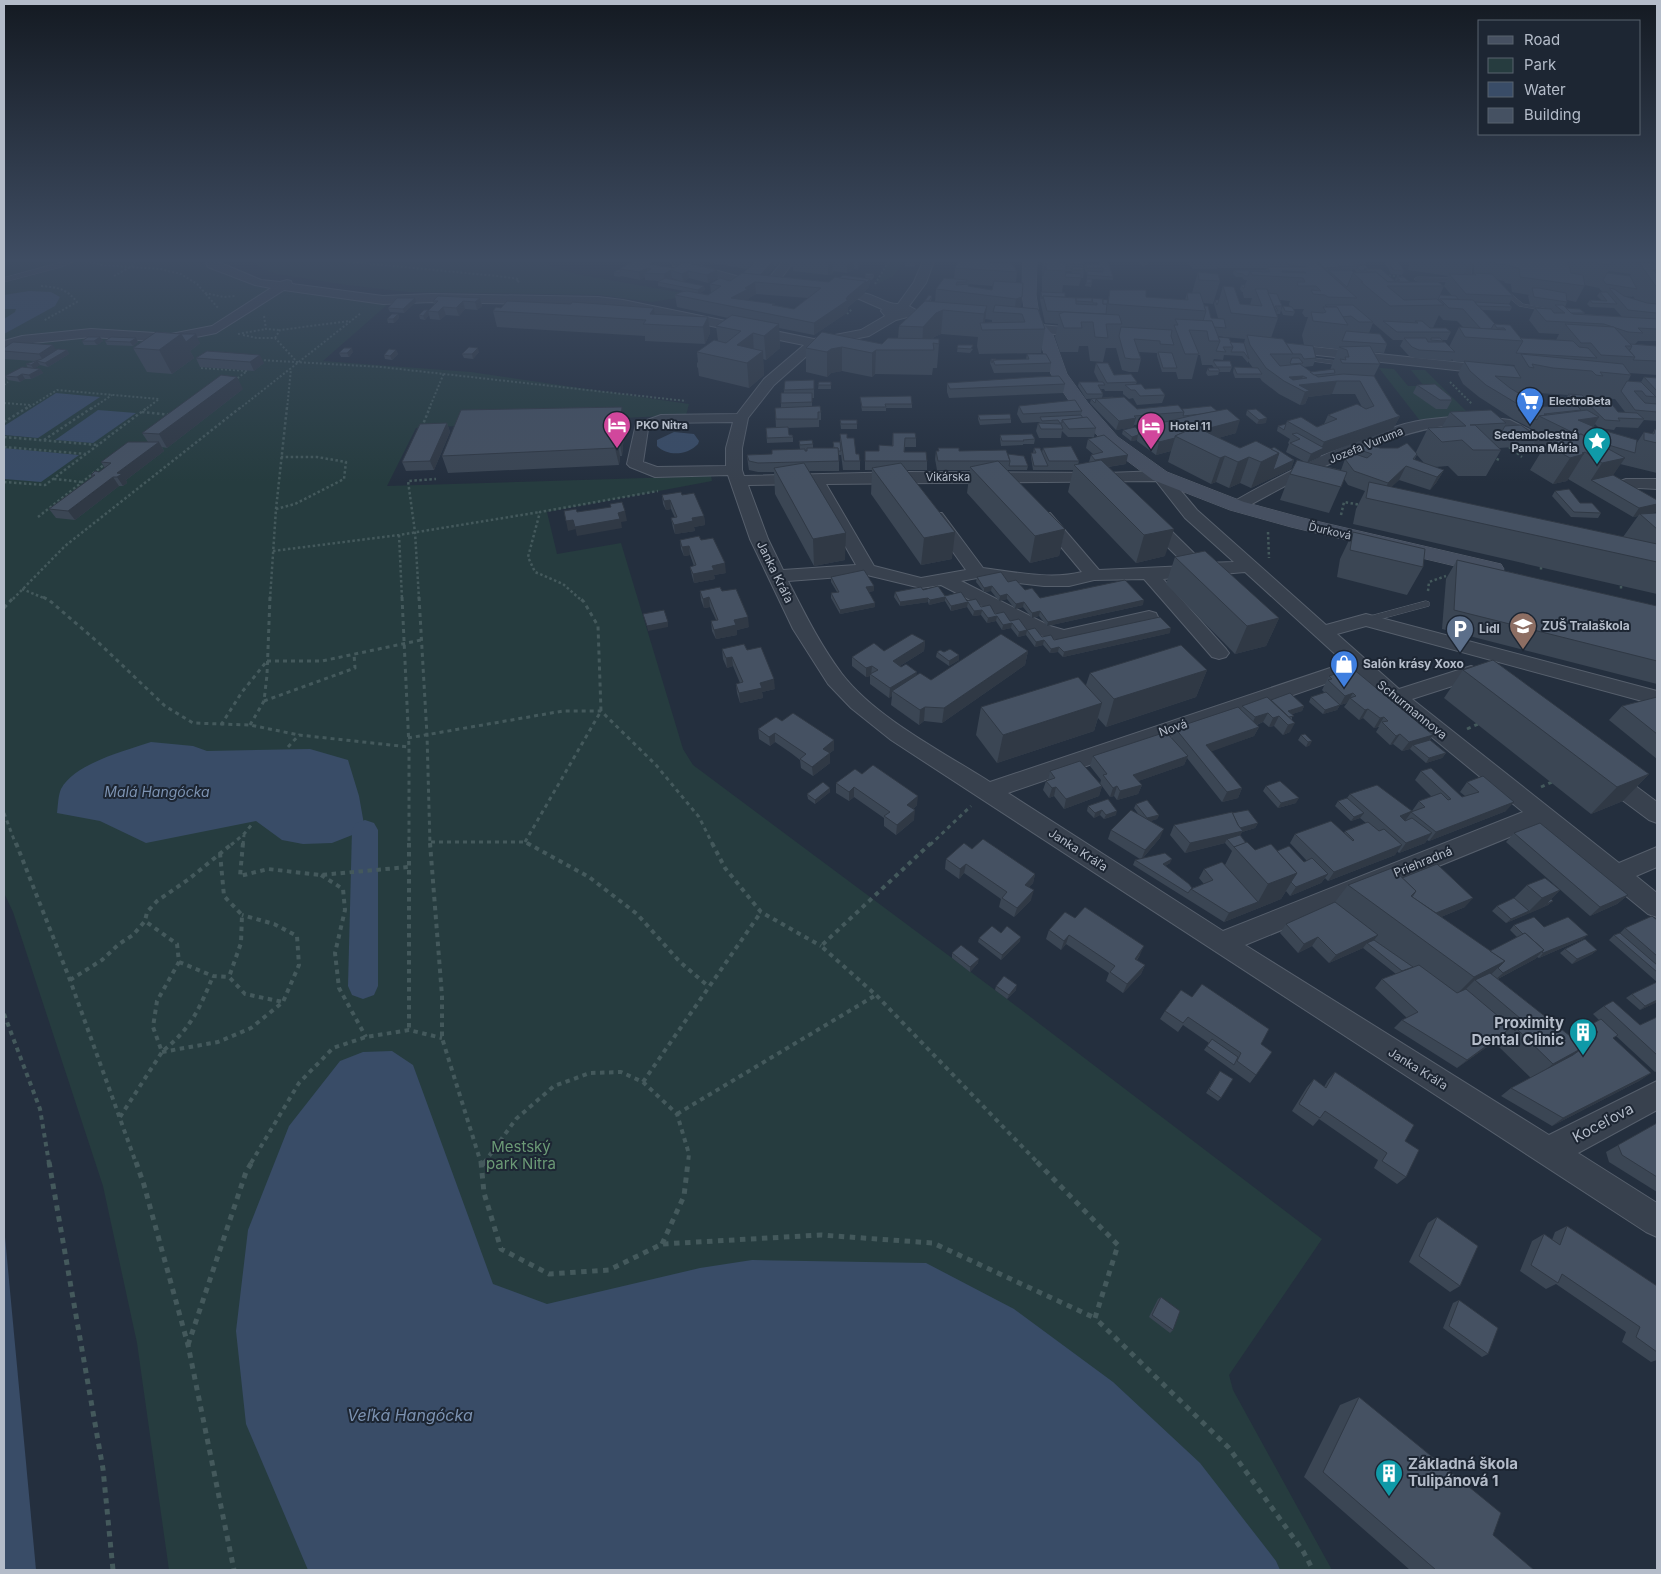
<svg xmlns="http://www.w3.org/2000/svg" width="1661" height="1574" font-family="Inter,sans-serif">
  <rect width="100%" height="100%" fill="#242f3e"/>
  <g fill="#263c3f">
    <polygon points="4,261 194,261 268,288 388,304 323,361 471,372 689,404 686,415 416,428 387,486 711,476 712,481 547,512 557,554 621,543 683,749 693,765 1007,999 1322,1239 1229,1375 1233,1390 1332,1570 169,1570 137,1343 103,1186 13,912 4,893"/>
    <polygon points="251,261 544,261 552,267 576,274 694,295 652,302 599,295 408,292 347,285 278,274 263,269"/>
    <polygon points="890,261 919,261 918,263 904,262 893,276 877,284 884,268"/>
    <polygon points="1379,368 1394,369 1408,386 1424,386 1411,370 1425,370 1471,416 1421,422"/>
  </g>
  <g fill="#394c67">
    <polygon points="29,291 51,292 60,297 55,306 4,334 4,319 15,312 16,309 4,309 4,295"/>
    <polygon points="56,393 100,397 38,438 4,435 4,426"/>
    <polygon points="98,410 136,413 93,443 55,440"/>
    <path d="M674,432L694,434L699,441L698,444C688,455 668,457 657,446V440Z"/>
    <polygon points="4,448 79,455 41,482 4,479"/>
    <path d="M151,742L193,746L207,751L310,749L348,760L359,796L365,830L332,843L303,844L282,840L256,821L146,843L100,821L57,813C58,806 58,796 61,789C75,763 125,751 151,742Z"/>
    <polygon points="392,1051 413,1065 493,1284 547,1304 700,1268 752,1260 926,1263 1014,1309 1113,1382 1200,1463 1276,1561 1280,1570 308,1570 246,1424 236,1331 248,1230 289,1126 340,1061 363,1052"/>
    <polygon points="4,1232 5,1237 36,1570 4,1570"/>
  </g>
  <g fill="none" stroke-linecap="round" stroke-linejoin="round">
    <polygon fill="#394c67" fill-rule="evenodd" points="365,820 374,823 378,830 378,986 374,995 363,999 352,995 348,986 352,830 356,823"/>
    <g stroke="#565f6c" stroke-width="1">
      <g id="lane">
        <polygon points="66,261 75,261 61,267 4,282 4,278"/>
        <polygon points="1140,261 1146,261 1148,264 1143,265"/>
        <polygon points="1466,261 1472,261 1471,281 1417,281 1414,279 1417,277 1466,278"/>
        <polygon points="1500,288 1504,288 1523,304 1561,311 1558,313 1519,306 1500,290"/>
        <polygon points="1314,358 1347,362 1350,364 1347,366 1312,361 1311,360"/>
        <polygon points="1426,601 1429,602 1429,606 1366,623 1361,620 1363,618"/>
      </g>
    </g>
    <g stroke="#565f6c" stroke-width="2">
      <g id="street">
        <path d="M205,261H216L261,280L280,282L287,280L291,281L292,284L383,296L432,294L598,297L623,300L814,339L861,330L885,316L881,311L882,309L857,298L855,296L857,294C871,290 884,305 898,304L914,282L923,261H934L926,283L909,306L916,310L915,315L896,320L869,336L818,346L774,385L748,418L742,448V470L744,476L905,472L1107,473L1160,471L1166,473L1197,510L1326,625L1366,614L1657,691V705L1366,626L1337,634L1399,689L1471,666C1481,669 1490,676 1495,684L1492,689C1481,692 1476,688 1468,681L1412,699L1619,863L1657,847V867L1636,876L1657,893V917L1648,914L1539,825L1245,945L1549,1135L1657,1081V1110L1578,1153L1657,1203V1237L1646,1232L891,740L851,708L828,684L793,629L750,539L728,475L655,477L630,467L627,464L636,424L661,415L737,414L764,379L804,345L623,308L598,305L432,302L383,304L284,290L216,333L171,342L91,337L23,344L4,349V341L22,336L91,329L171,334L212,326L271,288L255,285L208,267ZM733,422L726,448V466L657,467L643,462L648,429L663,423ZM1156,481L1185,518L1234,562L1204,563L1155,515H1143L1141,519L1143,523L1187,566L1099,570L1050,513H1038L1036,517L1082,572C1050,580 1015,572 983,568L942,513H930L928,517L966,570L921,578L874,566L826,484ZM810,484L856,565L783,570L768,539L748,485ZM1245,572L1345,663L990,782C943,752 876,718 842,674C820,645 804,612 788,581L867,575L921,588L941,585L1036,634L1064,642L1156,621L1158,617L1156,613L1149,611L1064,630L1050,626L961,581L977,578L1044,586H1069L1094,580L1144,579L1212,657L1219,659L1226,657L1229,653L1226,649L1163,579ZM1357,673L1389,702L1523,812L1223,931L1008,793Z"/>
        <polygon points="671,261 682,261 747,279 749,281 747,283 739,283 673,266"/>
        <polygon points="783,261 794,261 782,277 784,282 782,284 774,284 770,277"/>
        <polygon points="1018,323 1086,329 1092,333 1086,337 1014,330 1012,327 1014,324"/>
        <polygon points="1285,344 1492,366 1499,370 1492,374 1280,351 1279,348"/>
        <path d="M1477,416L1510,420L1579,455L1582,458L1579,461H1569C1553,453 1537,445 1521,437C1514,434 1507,428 1500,427C1424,409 1308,473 1243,509H1231L1229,506L1231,503C1284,473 1340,445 1398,426C1422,418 1451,417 1477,416Z"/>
        <polygon points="1626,479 1657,479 1657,489 1620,487 1618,484 1620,481"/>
        <polygon points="1606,768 1614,770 1657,802 1657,823 1649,820 1598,782 1595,776 1598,770"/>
      </g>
    </g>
    <g stroke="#565f6c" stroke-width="1">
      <polygon id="secondary" points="1023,261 1037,261 1036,295 1040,320 1053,335 1067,374 1088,403 1118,437 1167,472 1244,502 1303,518 1501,564 1504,569 1501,574 1493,575 1291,527 1230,510 1153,480 1106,445 1076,411 1051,374 1038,336 1026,321 1022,295"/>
    </g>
    <g stroke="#44595c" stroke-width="2" stroke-dasharray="2 2" stroke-linecap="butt">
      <polyline points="85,261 102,265 160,269 181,274 197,284 205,293 224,297 235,296"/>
      <polyline points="341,261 497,276 519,279 516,281 520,282"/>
      <polyline points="1385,275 1404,277"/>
      <polyline points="114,276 132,266 134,261"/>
      <polyline points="875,284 889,261"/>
      <path d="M41,286C57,287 67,289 77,302L43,321"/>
      <polyline points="206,294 218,308"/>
      <polyline points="847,314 852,309"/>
      <polyline points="264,316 266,329 280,330"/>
      <polyline points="238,334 266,329"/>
      <polyline points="243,335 257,338 275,338 298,363"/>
      <polyline points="275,338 280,330 350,321"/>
      <polyline points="260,360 381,367 686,401"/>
      <polyline points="201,368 247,371 235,380"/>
      <polyline points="1450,382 1472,404"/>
      <polyline points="4,385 8,382"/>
      <polyline points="4,403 31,405"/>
      <polyline points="26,409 57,390 159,399 146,409"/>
      <polyline points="91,409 112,395"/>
      <polyline points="239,409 361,313"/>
      <polyline points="287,409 291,369"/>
      <polyline points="429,409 444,373"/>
    </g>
    <g stroke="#44595c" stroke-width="2.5" stroke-dasharray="2.5 2.5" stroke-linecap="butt">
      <polyline points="142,412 171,415"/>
      <polyline points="4,422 28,407"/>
      <polyline points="422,427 430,407"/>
      <polyline points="4,437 98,445"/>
      <polyline points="44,440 93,407"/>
      <polyline points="4,447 86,454"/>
      <polyline points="1509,447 1522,457"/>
      <polyline points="1492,457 1499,460"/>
      <polyline points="54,479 82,482"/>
      <polyline points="4,482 45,485 148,407"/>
      <polyline points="276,509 295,504 344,479 346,462 317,457 281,457"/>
      <polyline points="1341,515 1344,502 1361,505"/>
      <polyline points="38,517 105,464"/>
      <polyline points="1268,532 1269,558"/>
      <polyline points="399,535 402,599"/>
      <polyline points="273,551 399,535 540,512"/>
      <polyline points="1541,567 1541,572"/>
      <polyline points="1621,586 1621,590"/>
      <polyline points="22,589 46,599"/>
      <polyline points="1428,591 1429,582 1446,576"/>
      <polyline points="13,599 65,546 241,407"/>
      <polyline points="270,599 276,509 287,407"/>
      <polyline points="419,599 415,532 408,481 436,479"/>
      <polyline points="580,599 563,584 535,572 528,557 540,512 658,491"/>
    </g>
    <g stroke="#44595c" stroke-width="3" stroke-dasharray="4 4" stroke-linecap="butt">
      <polyline points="43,597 49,600 100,644 165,706 193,723 250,725 299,735"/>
      <polyline points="402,597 409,747 409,845"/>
      <polyline points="419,597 427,735 430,845"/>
      <polyline points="4,608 14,597"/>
      <polyline points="267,661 322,661 421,640"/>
      <polyline points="264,701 355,668 354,654"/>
      <polyline points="221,725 242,692 267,661"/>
      <polyline points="250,725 264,701 267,675 270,597"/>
      <polyline points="1467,729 1478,724"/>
      <polyline points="408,738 563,711 601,711 656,765 699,817 713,845"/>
      <polyline points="288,747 299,735 409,747"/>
      <polyline points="1541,787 1552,782"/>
      <polyline points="4,813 16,845"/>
      <polyline points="431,842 525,842 530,845"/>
      <polyline points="525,842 601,711 598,626 584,602 579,597"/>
      <polyline points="231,845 244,834 253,823"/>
      <polyline points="243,845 244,835"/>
      <polyline points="930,845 971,806"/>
    </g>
    <g stroke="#44595c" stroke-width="4" stroke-dasharray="4.5 4.5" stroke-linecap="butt">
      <polyline points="16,843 70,980 136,1163"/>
      <polyline points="243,843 240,876 268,869 321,875 408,867"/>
      <polyline points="409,843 409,1030"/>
      <polyline points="430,843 442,996 442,1038 481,1163"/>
      <polyline points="527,843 589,877 637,914 680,962 708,986"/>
      <polyline points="712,843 725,868 761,912 821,946"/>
      <polyline points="931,843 821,946 876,995 1038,1163"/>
      <polyline points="220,853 224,896 242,915 241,943 229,977 245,994 283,1002"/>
      <polyline points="321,875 343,889 345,910 335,953 339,988 366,1037"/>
      <polyline points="179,962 213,976 228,977"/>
      <polyline points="70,980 102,960 119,944 133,935 145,921 147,912 157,901 189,879 233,843"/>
      <polyline points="4,1014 40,1109 49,1163"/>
      <path d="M164,1050C191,1028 200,1008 213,976"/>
      <polyline points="162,1052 218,1042 251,1028 283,1002 299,965 297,936 274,924 242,915"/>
      <polyline points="643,1082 761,912"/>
      <polyline points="677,1114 876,995"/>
      <polyline points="120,1117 162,1052 153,1027 157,1001 179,962 177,944 145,921"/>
      <polyline points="251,1163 299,1083 333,1048 366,1037 409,1030 442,1038"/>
      <polyline points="484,1163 516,1119 554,1086 590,1073 621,1072 643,1082 677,1114 689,1154 688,1163"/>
    </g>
    <g stroke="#44595c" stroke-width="5" stroke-dasharray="5.5 5.5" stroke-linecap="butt">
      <polyline points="49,1162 103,1469 113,1570"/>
      <polyline points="136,1162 144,1185 188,1345 234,1570"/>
      <polyline points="481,1162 484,1193 501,1249 549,1274 609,1270 662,1244 821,1235 933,1243 1095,1318"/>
      <polyline points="1037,1162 1118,1245 1095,1318 1229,1448 1303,1551 1313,1570"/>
      <polyline points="482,1165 485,1162"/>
      <polyline points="662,1244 684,1196 688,1162"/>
      <polyline points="188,1345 246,1172 252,1162"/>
    </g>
    <use href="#lane" fill="#38414e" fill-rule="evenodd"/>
    <use href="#street" fill="#38414e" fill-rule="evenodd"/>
    <use href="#secondary" fill="#465061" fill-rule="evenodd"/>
  </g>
  <g fill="#3b4654" fill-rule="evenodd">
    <path d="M686,261H780L776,266H774V268L767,275L829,282L865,278V276L874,274V277L872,280H870L869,287L865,291V293L848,307V312L814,335L779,328L780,348L766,360L763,359L764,375L749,388L699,376L698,368L697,367V363L698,362L697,352L718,341L716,326L728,318L677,307L675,295L684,291L658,286V282L659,281L645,280V277L640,280L621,276L620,277L614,276V272L620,269L652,265L674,268L686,262ZM706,262L747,269L743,273L730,281L710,284L711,293L708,295L700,293L705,290L704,286L670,279L672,278L683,282L689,278L708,283L718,278L717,270L700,266ZM756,294L808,298L794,309L749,300V298Z"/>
    <polygon points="788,261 862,261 858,270 854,269 854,270 847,273 833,271 832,274 828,275 793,271 793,267 788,266"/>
    <polygon points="905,261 916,261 915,267 905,266"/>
    <path d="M958,261H1012V264L1017,272L1016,283L1022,297L1021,307L1045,329L1041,353L979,354L977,346L978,337L941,334L934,337L933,339L939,344L937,368H933L932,375L875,374L872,377L842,371L831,373L827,377L806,372V348L882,344L898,338L899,326L932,296L931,301L935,302L936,289L954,279L955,268ZM967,284L993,286L992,290L969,286ZM985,319L992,320V322L985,323Z"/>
    <path d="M1042,261H1108L1113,277V280L1087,279V272H1086L1084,268L1085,264H1098L1099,262H1083V267L1084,270L1083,278H1081L1079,286L1063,285L1062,293L1065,297L1108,300L1110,290L1146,297L1185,300L1187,293H1192L1198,272L1220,281L1213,304L1203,303L1211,318H1218L1214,304L1215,300H1219L1223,286L1240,304L1250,305L1252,298H1244L1243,294V292H1242L1240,289L1241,285H1245L1247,280H1244L1242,277H1236L1233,274L1234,270H1266L1267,268H1219L1218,267L1217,269H1193L1187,261H1367L1365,265L1369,269L1395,280L1396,277L1410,282L1444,286L1440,295L1452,296L1444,286L1448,276L1408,270L1410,261H1470L1464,275H1473L1474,273V261H1657V341H1638L1635,344L1657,346V375L1629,373L1631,375L1628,381L1641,382L1644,377L1657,378V421L1644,420L1638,428L1616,427L1614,430L1599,428L1595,424L1593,427L1636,444L1644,432L1652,434L1655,429L1657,430V473L1620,464L1613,475L1656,512L1651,513H1657V594L1353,524L1356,509L1365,491L1348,485L1344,479L1329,513L1280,500L1290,474L1303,461L1286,452L1289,444L1288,443L1290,439L1277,431L1278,426L1286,424L1287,421L1317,427L1324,424L1328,415L1362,407L1355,394H1332L1308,397L1305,404L1300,405L1279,394L1262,381L1260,378H1235L1233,372L1234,367L1253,368L1248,361V363L1242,356L1224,355L1223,360L1214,359L1213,361L1232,367L1230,372H1219L1218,375L1208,376L1206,373L1208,368H1214L1212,365H1202L1200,355H1198L1192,379H1178L1176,372H1162L1157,356V353L1139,352L1141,359L1138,372H1129L1122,370L1116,348H1106L1103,362L1090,361L1088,346H1079L1078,352H1060L1055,337L1058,324L1045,323L1040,300L1041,292H1042ZM1354,269L1357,273L1341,270H1353ZM1066,271H1072L1071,274L1065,273ZM1609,271L1631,274L1630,276L1607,273ZM1498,280L1504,281L1505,283L1511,284L1512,292L1529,295L1528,296L1530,305L1553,309L1552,311L1535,308L1529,320L1539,333L1559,334L1556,340L1520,338L1510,325H1496L1482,310L1510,311L1512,307L1509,304L1513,296ZM1585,285L1599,288L1602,292H1600L1597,296L1602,301L1590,300L1587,304L1590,307L1614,308L1622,317L1584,314L1585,313L1566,308L1565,307L1567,302V300L1576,302ZM1624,296L1632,297L1633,296L1635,299ZM1280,300L1290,301L1289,304L1290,307L1283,306L1281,310L1283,315L1293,316L1295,312L1293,309H1304L1302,313L1305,317H1308L1302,335L1304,345L1338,349L1330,370L1310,372L1304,367L1313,366L1316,358L1286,343L1271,338L1278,318L1277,314H1280L1282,306ZM1439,315L1443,320L1457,321L1463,327H1459L1449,347L1442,342L1443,340H1447L1451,332L1433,328ZM1373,323L1393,340H1403L1400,346L1409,356L1415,358L1451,361L1452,359L1453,361L1464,362L1458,374L1463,384L1479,397L1513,419L1555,441L1546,444L1530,470L1553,484L1567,481L1568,479L1585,489L1633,517L1638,516L1623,537L1391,487L1399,480L1430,490L1436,483L1444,470L1435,467L1448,466L1458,476H1486L1501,450L1499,448L1532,446L1537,437L1505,426L1506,423L1450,412L1442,427L1428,428L1416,452L1380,448L1360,450L1358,455L1345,459L1341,470L1309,462L1320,457L1321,455L1393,429L1400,416L1396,413L1374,376L1380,364L1373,352L1384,353L1387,344L1369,333ZM1218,336L1224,337L1245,339L1244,343L1230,342L1218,337ZM1479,363L1515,365L1514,366ZM1521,390L1539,393L1568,395L1566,399L1573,406L1532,407L1535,403L1517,392L1520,393ZM1589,398L1615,399L1625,412H1618L1588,400ZM1417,455L1424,463L1414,460Z"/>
    <polygon points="1384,261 1398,261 1404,271 1402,275 1391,274"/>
    <polygon points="1087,279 1092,283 1091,287 1085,286"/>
    <polygon points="415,298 416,302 404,313 390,312 388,308"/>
    <polygon points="480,298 482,306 477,310 465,309 459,316 446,315 440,320 430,319 429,315 425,320 420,319 419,315 429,311 434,305 433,301"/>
    <polygon points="654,308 655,314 708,317 710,333 705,344 645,341 645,336 497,327 493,311"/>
    <polygon points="398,314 399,318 394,323 388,323 387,319"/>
    <polygon points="100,337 103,341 97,345 84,345 82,341"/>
    <polygon points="136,338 138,342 133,346 107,345 105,341"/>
    <polygon points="200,343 190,351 194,358 172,374 147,372 133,348"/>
    <polygon points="958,345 973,349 970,353 957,352"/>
    <polygon points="4,348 56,350 67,350 69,354 48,367 40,365 35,368 40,369 43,373 31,379 25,379 20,382 8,380 5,376 28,368 26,364 34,361 4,359"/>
    <polygon points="396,350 398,354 392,360 385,359 384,355"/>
    <polygon points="353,352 349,357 341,357 339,353"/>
    <polygon points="479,352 473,359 464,358 462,354"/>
    <polygon points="1027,354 1051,363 1050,372 994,373 990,363 991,359 996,360 1026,359"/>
    <polygon points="196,358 264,363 254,371 200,367"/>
    <polygon points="1096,363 1114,375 1137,382 1136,384 1145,389 1165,395 1162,403 1137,405 1133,398 1129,399 1123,394 1123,391 1105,391 1104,389 1101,389 1103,394 1102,398 1113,398 1137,409 1182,409 1236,433 1218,438 1240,448 1294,460 1291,469 1251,488 1240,483 1229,488 1216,482 1211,484 1168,462 1171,451 1156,455 1137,441 1137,440 1131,441 1122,434 1123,430 1140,431 1140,428 1166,422 1134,425 1133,427 1116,430 1090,403 1091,399 1102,398 1086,399 1078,386 1079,382 1099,382 1094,372"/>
    <polygon points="814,380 814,398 812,398 812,407 821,412 821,420 819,420 819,427 788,428 789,435 793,437 793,442 767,443 766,428 776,428 775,408 781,408 781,393 784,393 784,390"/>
    <polygon points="819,382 831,382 831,389 818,389"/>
    <polygon points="947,383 1065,384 1063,393 949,398 947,392"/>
    <polygon points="1417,385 1452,400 1447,409 1436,409 1413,393"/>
    <polygon points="243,389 167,448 162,447 164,451 126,480 127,483 123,486 119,486 75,520 56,518 49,509 92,477 91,475 99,472 105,468 101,462 148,442 142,433"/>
    <polygon points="860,397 912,404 912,408 886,408 886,411 862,411"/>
    <polygon points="1019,406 1082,411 1081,415 1083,418 1096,428 1094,437 1068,437 1062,431 1061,438 1039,438 1036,431 1038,423 1040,423 1039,422 1022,423 1017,414"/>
    <polygon points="1247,410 1266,423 1257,424 1246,415"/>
    <polygon points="978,415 1011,419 1011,423 980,425 978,419"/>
    <polygon points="840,420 857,420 857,429 841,429"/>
    <polygon points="447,423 450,432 434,470 406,471 402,462"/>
    <polygon points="625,424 622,456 620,456 619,465 448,473 442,456"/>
    <polygon points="893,433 916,438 916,447 905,447 904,452 927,461 927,470 907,470 952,559 921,565 871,494 872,470 865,470 865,451 879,451 892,446"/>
    <polygon points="840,434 847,438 860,461 860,470 843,470 841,454 841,455 839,455 839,471 809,471 845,560 814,566 775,494 774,472 758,472 749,470 748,464 747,455 772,454 800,449 799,441 813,444 813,448 833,448 833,442 840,442"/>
    <polygon points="1000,435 1035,439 1034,444 1023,444 1023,445 1001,446 1000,439"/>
    <polygon points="1088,439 1126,464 1108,467 1165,556 1136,563 1068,492 1073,470 1033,470 1031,457 1031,453 1033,453 1034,448 1042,452 1043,448 1079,461 1078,465 1089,462 1091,455 1093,454 1086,448"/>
    <polygon points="938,448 959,451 1008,454 1028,466 1027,470 1007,470 1065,529 1059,556 1030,563 967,493 970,470 937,470 935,459 936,451 938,451"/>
    <polygon points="1555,491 1601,513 1598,518 1571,517 1552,496"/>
    <polygon points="662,495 682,495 704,516 705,525 694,527 695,531 675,534 673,528 671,518 675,518 671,509 666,510 663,504"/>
    <polygon points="1353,532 1423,567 1407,595 1337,577 1340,559"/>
    <polygon points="680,540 726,573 714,575 715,579 694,583 692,576 690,567 694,566 690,555 684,556 681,549"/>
    <polygon points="1175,557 1279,618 1266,646 1235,654 1166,584"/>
    <polygon points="1457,560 1657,606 1657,684 1442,629 1446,579"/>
    <polygon points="831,577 874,586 874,591 868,592 875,603 875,607 840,614 831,598 831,593 837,592 831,582"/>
    <polygon points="977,577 1008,582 1040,598 1143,605 1047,626 1039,616 1032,618 1023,607 1015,609 1007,599 999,601 991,591 984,592 976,582"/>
    <polygon points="923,590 967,601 1042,637 1054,640 1170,633 1063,657 1058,652 1050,653 1043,645 1035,647 1026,635 1018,637 1011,628 1002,630 996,621 987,623 981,615 973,616 967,607 951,611 945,601 929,605 928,602 900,606 894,597 895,592"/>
    <polygon points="700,591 722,591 749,627 737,630 737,635 716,639 712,631 711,621 716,620 710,607 704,608 701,600"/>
    <polygon points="925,641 924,651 900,666 916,675 931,680 1028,651 1025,665 942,723 924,721 919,725 891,705 892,696 889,698 870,684 870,676 866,677 852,666 852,657 884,651"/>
    <polygon points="722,649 747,650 775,689 762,692 763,698 740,703 737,693 736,684 740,683 733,666 727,668 723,659"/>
    <polygon points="937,652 959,660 949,666 936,657"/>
    <polygon points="1207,670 1196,697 1106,727 1098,718 1094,731 997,763 976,735 981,707 1086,685 1090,673"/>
    <polygon points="1463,670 1649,774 1623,801 1591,814 1444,698"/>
    <polygon points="1329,676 1433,735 1430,740 1446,753 1442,758 1426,763 1410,749 1402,751 1393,744 1390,745 1376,732 1379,727 1378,727 1374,728 1363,718 1359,720 1344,707 1347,703 1340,705 1337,710 1323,714 1309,702 1311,697 1325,693 1322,690"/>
    <polygon points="1657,697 1657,759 1609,720 1622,706"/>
    <polygon points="1271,700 1304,706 1302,711 1292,714 1292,720 1290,732 1283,735 1274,726 1269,727 1263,722 1257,725 1259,727 1254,736 1211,751 1242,788 1238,798 1222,802 1187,758 1184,765 1138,781 1142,785 1138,794 1117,800 1114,796 1110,797 1102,786 1099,796 1064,809 1054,796 1049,798 1043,790 1046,781 1048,780 1050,771 1100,784 1101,780 1090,766 1093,756 1172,738 1175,728 1241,710 1242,706"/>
    <polygon points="782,721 834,750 830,753 830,763 813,776 801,768 800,760 791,753 775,742 770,746 759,739 758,729"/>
    <polygon points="1305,734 1310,745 1306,747 1298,740 1301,735"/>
    <polygon points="1421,771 1462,797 1465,796 1460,792 1467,782 1506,811 1429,841 1427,840 1425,843 1399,853 1397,851 1395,855 1328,881 1325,878 1321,883 1290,896 1286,891 1281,899 1224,922 1133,865 1135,860 1140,859 1108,839 1111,830 1139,815 1134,808 1136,804 1159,815 1157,819 1150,821 1160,838 1142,859 1170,863 1165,866 1192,888 1204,884 1199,878 1204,869 1225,865 1232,851 1225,843 1185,853 1170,835 1174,825 1232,813 1258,823 1255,828 1242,832 1240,835 1246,843 1255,850 1277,851 1304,862 1307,861 1290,843 1295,834 1344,833 1345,831 1366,823 1360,818 1351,821 1335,806 1338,801 1347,798 1350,794 1412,811 1405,820 1411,812 1413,811 1412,811 1419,801 1432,797 1415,780"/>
    <polygon points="862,774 917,805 913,809 914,820 896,835 884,826 884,818 854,797 849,801 836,793 836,783"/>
    <polygon points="1266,786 1296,803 1278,808 1263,791"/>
    <polygon points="830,792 815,804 808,799 807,794"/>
    <polygon points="1088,806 1116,815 1104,819 1100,815 1094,818 1087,811"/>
    <polygon points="1514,833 1628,895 1617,904 1590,916 1506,842"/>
    <polygon points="972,849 1035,874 1033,883 1029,887 1031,900 1014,917 999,907 1001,899 964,873 959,879 945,869 946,859"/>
    <polygon points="1402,878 1465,907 1441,917 1490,951 1517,937 1510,930 1514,925 1544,927 1583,939 1539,958 1537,957 1535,959 1498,979 1573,1039 1583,1040 1585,1039 1579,1033 1590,1025 1599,1020 1593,1014 1604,1006 1640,1025 1657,1017 1657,1071 1655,1072 1616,1036 1613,1038 1651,1073 1639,1081 1552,1126 1501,1096 1511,1088 1531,1078 1498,1046 1496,1047 1492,1043 1494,1042 1457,1068 1394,1028 1402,1020 1407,1018 1375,988 1382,979 1396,974 1363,948 1329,963 1312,946 1298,953 1280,933 1286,924 1335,902 1348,885"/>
    <polygon points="1527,885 1560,890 1551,899 1553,901 1548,905 1506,923 1492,911 1497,906 1514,898"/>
    <polygon points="1075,918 1140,955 1137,960 1145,965 1141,974 1123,993 1106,981 1109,973 1066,944 1061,950 1046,939 1049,930"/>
    <polygon points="1657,920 1657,982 1609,940 1614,935 1620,933 1625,928"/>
    <polygon points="1001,933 1020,941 1001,960 978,942 979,938"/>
    <polygon points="1565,949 1597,950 1592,954 1572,964 1560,953"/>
    <polygon points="952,953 978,963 970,972 952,958"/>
    <polygon points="1657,982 1657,1001 1655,1003 1640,1010 1626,998 1632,994"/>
    <polygon points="996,986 1016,990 1007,999 995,990"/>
    <polygon points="1181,990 1261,1044 1256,1075 1250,1083 1204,1050 1209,1043 1183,1025 1178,1032 1160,1019 1165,1011"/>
    <polygon points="1335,1072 1405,1141 1406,1177 1397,1184 1374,1168 1378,1160 1319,1119 1313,1126 1292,1111 1307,1087 1314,1079 1324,1087 1328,1080"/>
    <polygon points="1217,1075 1221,1098 1218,1101 1206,1093"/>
    <polygon points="1657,1123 1657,1192 1609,1162 1606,1152"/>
    <polygon points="1437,1217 1460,1286 1450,1292 1409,1262 1428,1223"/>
    <polygon points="1567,1226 1657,1286 1657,1360 1651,1362 1622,1342 1626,1332 1556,1284 1546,1289 1520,1271 1532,1241 1544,1234 1552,1240 1555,1232"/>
    <polygon points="1161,1297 1173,1330 1170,1333 1149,1317 1158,1299"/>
    <polygon points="1459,1300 1488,1354 1482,1357 1443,1328 1453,1303"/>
    <polygon points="1359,1397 1493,1535 1534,1570 1410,1570 1304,1477 1340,1405"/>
  </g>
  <g fill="#303945">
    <polygon points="697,261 706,261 706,262 697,268"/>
    <polygon points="774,261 774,268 761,282 757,278"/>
    <polygon points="776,261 780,261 776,266"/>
    <polygon points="828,261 833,261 832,274 828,275"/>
    <polygon points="847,261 854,261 854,270 847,273"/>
    <polygon points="859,261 862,261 858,270 858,262"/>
    <polygon points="647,268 647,273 644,273 645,277 640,280 639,272"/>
    <polygon points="671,270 672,278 665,282 664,274"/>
    <polygon points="717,270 718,278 708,283 707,275"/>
    <polygon points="688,271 689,278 683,282 682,274"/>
    <polygon points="870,279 869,287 865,291 865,293 848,307 848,312 814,335 814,323 846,299 848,296 866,281"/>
    <polygon points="755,282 756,294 749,298 749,301 731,298"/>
    <polygon points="704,286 705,290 698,294 698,290"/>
    <polygon points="1022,297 1020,314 1014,314 1016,299"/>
    <polygon points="415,298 416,302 404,313 403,309"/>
    <polygon points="480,298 482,306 477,310 475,302"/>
    <polygon points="463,301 465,309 459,316 456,308"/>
    <polygon points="987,306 984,329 982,330 984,314"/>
    <polygon points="443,307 446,315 440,320 438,312"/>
    <polygon points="654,308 656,323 650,314"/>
    <polygon points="943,310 941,334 934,337 922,351 923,327 936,313"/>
    <polygon points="428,311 429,315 425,320 423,316"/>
    <polygon points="398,314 399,318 394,323 393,319"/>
    <polygon points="708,317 710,333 705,344 703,327"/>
    <polygon points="779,324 780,348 766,360 764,336"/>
    <polygon points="753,333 754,357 737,345"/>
    <polygon points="181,334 196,334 200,343 190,351 194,358 172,374 159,350"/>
    <polygon points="100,337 103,341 97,345 94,341"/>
    <polygon points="136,338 138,342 133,346 130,342"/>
    <polygon points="53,345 58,353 44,362 39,354"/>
    <polygon points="842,347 842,371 831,373 827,377 827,352 831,349"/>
    <polygon points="352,348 353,352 349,357 347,353"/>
    <polygon points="478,348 479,352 473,359 472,354"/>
    <polygon points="67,350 69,354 48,367 45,363"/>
    <polygon points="396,350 398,354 392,360 390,356"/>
    <polygon points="876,350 875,374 872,377 872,353"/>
    <polygon points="763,351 764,375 749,388 747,363"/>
    <polygon points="260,355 264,363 254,371 250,362"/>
    <polygon points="37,361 40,365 34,369 31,365"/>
    <polygon points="40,369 43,373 31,379 29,375"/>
    <polygon points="22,374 25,379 20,382 17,377"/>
    <polygon points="1303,376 1300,385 1337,381 1332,394 1308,397 1305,404 1300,405 1305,392 1289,377"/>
    <polygon points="237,377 243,389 167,448 159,434"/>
    <polygon points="1535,403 1528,415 1518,410 1521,406"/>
    <polygon points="622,407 625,424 622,456 619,439"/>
    <polygon points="1400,416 1393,429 1321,455 1320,457 1307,463 1311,454 1321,449 1324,442"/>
    <polygon points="1599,417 1591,430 1578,420"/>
    <polygon points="1136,418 1133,427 1116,430 1119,421"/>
    <polygon points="1267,418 1266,423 1257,424 1259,420"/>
    <polygon points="1240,420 1236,433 1193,445 1177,437"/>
    <polygon points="447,423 450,432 434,470 430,461"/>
    <polygon points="1138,435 1137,440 1131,441 1132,437"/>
    <polygon points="1175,438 1171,451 1156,455 1159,442"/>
    <polygon points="617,439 620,456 619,465 615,448"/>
    <polygon points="159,442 164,451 126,480 127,483 123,486 117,477 117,473"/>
    <polygon points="1585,452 1567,481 1553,484 1570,458"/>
    <polygon points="1279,453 1294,460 1291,469 1251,488 1261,462"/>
    <polygon points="1128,455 1126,464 1093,469 1095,460"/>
    <polygon points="1225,456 1216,482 1211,484 1220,458"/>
    <polygon points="1249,457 1240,483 1229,488 1238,462"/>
    <polygon points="1625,458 1607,484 1591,480 1602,463"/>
    <polygon points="1406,466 1399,480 1381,497 1388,483"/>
    <polygon points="1444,470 1436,483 1430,490 1437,477"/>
    <polygon points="113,477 119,486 75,520 68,511"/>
    <polygon points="670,500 671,509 666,510 664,501"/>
    <polygon points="1657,504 1657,511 1656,512 1642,515 1640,514 1638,516 1633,517 1639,508"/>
    <polygon points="625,511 627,521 621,522 622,528 577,536 575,527 618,513"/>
    <polygon points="704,516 705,525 694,527 695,531 675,534 674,525 692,518"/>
    <polygon points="573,520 576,529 568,531 566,521"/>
    <polygon points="1065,529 1059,556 1030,563 1035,536"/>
    <polygon points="1174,529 1165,556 1136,563 1144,535"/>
    <polygon points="955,532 952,559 921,565 924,538"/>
    <polygon points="846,533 845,560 814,566 813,539"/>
    <polygon points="689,546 690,555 684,556 682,547"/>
    <polygon points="725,563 726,573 714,575 715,579 694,583 693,574 712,566"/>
    <polygon points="874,586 874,591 866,592 866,587"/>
    <polygon points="992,586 991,591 984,592 984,588"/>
    <polygon points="1007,594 1007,599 999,601 1000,596"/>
    <polygon points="709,597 710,607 704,608 703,599"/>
    <polygon points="945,597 945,601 929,605 930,600"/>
    <polygon points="928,598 928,602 900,606 900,602"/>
    <polygon points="1144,600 1143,605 1047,626 1048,622"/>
    <polygon points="968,602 967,607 951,611 951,606"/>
    <polygon points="1024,602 1023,607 1015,609 1016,604"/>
    <polygon points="875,603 875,607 840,614 840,610"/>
    <polygon points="982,610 981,615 973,616 974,611"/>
    <polygon points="1040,611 1039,616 1032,618 1032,613"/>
    <polygon points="997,616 996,621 987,623 988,618"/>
    <polygon points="748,617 749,627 737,630 737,635 716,639 714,630 734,620"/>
    <polygon points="1279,618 1266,646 1235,654 1247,626"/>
    <polygon points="668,622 668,627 648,631 647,626"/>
    <polygon points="1012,623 1011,628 1002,630 1003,625"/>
    <polygon points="1171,628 1170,633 1063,657 1064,652"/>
    <polygon points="1027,630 1026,635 1018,637 1019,632"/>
    <polygon points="1044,640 1043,645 1035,647 1036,642"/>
    <polygon points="925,641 924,651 892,671 893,661"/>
    <polygon points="1059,647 1058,652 1050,653 1051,649"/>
    <polygon points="1028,651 1025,665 942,723 944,708"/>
    <polygon points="959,655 959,660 949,666 949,661"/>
    <polygon points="732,657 733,666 727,668 726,658"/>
    <polygon points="872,666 871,675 870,674 870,676 866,677 866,668"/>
    <polygon points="1207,670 1196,697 1106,727 1114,699"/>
    <polygon points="917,672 916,682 892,691 892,696 889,698 890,688"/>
    <polygon points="774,679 775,689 762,692 763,698 740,703 739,693 760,683"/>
    <polygon points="1353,693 1347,703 1340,705 1345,696"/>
    <polygon points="1102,703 1094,731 997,763 1003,735"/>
    <polygon points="1340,705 1337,710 1323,714 1325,710"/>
    <polygon points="1304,706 1302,711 1286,716 1288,711"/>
    <polygon points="925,707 924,721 919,725 920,710"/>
    <polygon points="1368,709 1363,718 1359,720 1365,710"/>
    <polygon points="1268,713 1263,722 1251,727 1255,717"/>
    <polygon points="1279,716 1274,726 1269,727 1273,718"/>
    <polygon points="1384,717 1378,727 1374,728 1380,718"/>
    <polygon points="1295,723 1290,732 1283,735 1288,725"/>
    <polygon points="1259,727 1254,736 1202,755 1206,745"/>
    <polygon points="775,733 775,742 770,746 769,737"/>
    <polygon points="1400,734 1393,744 1390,745 1396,736"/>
    <polygon points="1433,735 1426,744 1413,745 1410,749 1402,751 1409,742"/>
    <polygon points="834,740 834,750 823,758 823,749"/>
    <polygon points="1312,741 1310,745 1306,747 1308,742"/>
    <polygon points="830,753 830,763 813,776 812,767"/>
    <polygon points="1446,753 1442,758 1426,763 1429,758"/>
    <polygon points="1188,756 1184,765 1130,784 1133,775"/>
    <polygon points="1649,774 1623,801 1591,814 1617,787"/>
    <polygon points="1142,785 1138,794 1117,800 1120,791"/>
    <polygon points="1102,786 1099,796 1064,809 1066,799"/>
    <polygon points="1117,786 1114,796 1110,797 1113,788"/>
    <polygon points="854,787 854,797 849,801 849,792"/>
    <polygon points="1056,787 1054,796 1049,798 1052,788"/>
    <polygon points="830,788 830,792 815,804 815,800"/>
    <polygon points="1242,788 1238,798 1222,802 1227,792"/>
    <polygon points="918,796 917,805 906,815 907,805"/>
    <polygon points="1299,798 1296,803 1278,808 1281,803"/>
    <polygon points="1514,802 1506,811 1429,841 1436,832"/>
    <polygon points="915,810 914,820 896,835 897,825"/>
    <polygon points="1102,810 1100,815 1094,818 1095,813"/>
    <polygon points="1117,811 1116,815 1104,819 1106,815"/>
    <polygon points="1412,811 1405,821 1400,816"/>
    <polygon points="1364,813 1360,818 1351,821 1354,817"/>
    <polygon points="1159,815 1157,819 1145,823 1147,818"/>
    <polygon points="1258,823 1255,828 1242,832 1238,840 1227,839 1225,843 1185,853 1190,843"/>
    <polygon points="1164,829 1160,838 1141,860 1145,850"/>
    <polygon points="1432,833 1425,843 1399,853 1406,843"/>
    <polygon points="1402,845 1395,855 1328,881 1334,872"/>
    <polygon points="1172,859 1170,863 1161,869 1163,864"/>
    <polygon points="966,864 964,873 959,879 960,869"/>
    <polygon points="1297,873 1281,899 1224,922 1229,913 1258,902 1268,884"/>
    <polygon points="1035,874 1033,883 1023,894 1025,885"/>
    <polygon points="1328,874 1321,883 1290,896 1296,887"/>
    <polygon points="1034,890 1031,900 1014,917 1017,908"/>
    <polygon points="1560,890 1542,908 1506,923 1511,919 1529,911 1542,898"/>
    <polygon points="1628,895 1617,904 1590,916 1600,907"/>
    <polygon points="1473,898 1465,907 1424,924 1432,915"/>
    <polygon points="1553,901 1548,905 1542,908 1546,904"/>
    <polygon points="1069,935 1066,944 1061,950 1064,941"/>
    <polygon points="1378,935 1371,944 1367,943 1363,948 1329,963 1336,955"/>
    <polygon points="1588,935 1583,939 1539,958 1543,953"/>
    <polygon points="1021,937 1020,941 1001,960 1002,955"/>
    <polygon points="1318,937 1312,946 1298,953 1304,944"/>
    <polygon points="1144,946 1140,955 1131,967 1135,959"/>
    <polygon points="1544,950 1535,959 1494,981 1503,973"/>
    <polygon points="1597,950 1592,954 1572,964 1577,959"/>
    <polygon points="979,959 978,963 970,972 970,967"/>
    <polygon points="1505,961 1480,985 1475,980 1458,997 1449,1002 1474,977"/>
    <polygon points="1145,965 1141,974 1123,993 1127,984"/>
    <polygon points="1017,985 1016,990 1007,999 1009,995"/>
    <polygon points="1657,1000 1657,1001 1655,1003 1640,1010 1645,1006"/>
    <polygon points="1504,1033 1494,1042 1457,1068 1467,1060"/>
    <polygon points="1584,1047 1563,1063 1533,1079 1553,1064"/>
    <polygon points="1651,1073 1639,1081 1552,1126 1563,1118"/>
  </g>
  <g fill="#455162" stroke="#303945" fill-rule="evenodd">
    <polygon points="633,261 647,261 652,262 649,264 674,268 684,262 717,270 707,275 688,271 682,274 671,270 664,274 644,273 651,269 647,268 639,272 620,269"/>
    <polygon points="744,261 774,261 760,275 743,273 754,263"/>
    <polygon points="905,261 916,261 916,263 905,262"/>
    <polygon points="958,261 979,261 1013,264 1017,272 955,268"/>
    <polygon points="979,261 1011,261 1010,263"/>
    <polygon points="1043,261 1046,261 1043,276"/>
    <polygon points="1046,261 1066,262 1066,271 1046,270"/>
    <polygon points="1047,261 1083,261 1084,264 1066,263 1066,262"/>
    <polygon points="1099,261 1108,261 1113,277 1087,275 1087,271 1103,272 1103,268 1087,268 1085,264 1100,264"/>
    <path d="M1286,261H1315L1357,298L1328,297L1325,295L1313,294L1311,290L1321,291L1316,286H1298L1297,282H1305L1303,278L1252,275L1250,271L1270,272L1267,267H1306L1289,265ZM1282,271L1305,272L1306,273L1282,272Z"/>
    <polygon points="1317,261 1335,261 1342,267 1325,268"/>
    <polygon points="1335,261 1351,261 1355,266 1340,266"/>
    <polygon points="1388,261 1398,261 1404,271 1393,270"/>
    <polygon points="1482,261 1568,261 1571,273 1583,275 1585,286 1520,277 1519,268 1512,267 1512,266"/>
    <polygon points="1585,261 1609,261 1612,265"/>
    <polygon points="1627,261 1649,261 1649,263 1639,262 1638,263"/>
    <polygon points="1639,262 1657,264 1657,270 1653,270 1657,274 1657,288"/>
    <polygon points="1365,265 1369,269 1364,269 1364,271 1361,271 1356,266"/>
    <polygon points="1072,267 1080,267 1084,268 1084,270 1072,270"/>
    <polygon points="620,269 620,272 619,273 614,272"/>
    <polygon points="1364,269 1381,269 1396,282 1388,282 1376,272 1368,272"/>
    <polygon points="1234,270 1266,270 1266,272 1250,271 1248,276 1245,276 1243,274 1237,273"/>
    <polygon points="1328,270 1351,270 1354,273 1353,273 1347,287"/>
    <polygon points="1198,272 1218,274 1220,281 1199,280"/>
    <polygon points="1376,272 1388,282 1438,282 1444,286 1387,286 1404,300 1437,299 1444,305 1390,306 1361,282 1363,282 1353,273"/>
    <path d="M742,273L829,282L835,277L866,281L848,296L846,299L848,300L814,323L675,295L681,292L687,291L708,295L721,286L710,284L720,278L730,281ZM755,282L821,288L794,309L772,305L775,304L731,298L748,289L745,288Z"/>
    <polygon points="866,273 874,274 872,276 865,276"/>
    <polygon points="1066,273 1081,274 1081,278 1065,277"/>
    <polygon points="1474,273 1492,274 1513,296 1466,294 1449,274 1476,275"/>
    <polygon points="1607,273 1630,276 1637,289 1606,284 1603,280"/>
    <polygon points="843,275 870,279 866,283 866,281 839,278"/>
    <polygon points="1396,277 1404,277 1410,282 1399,282 1397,280 1400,280"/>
    <polygon points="665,278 704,286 698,290 658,282"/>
    <polygon points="944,278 967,280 967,282 957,282 956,285 969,284 968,286 992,290 994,281 1023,283 1022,297 1016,299 936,289"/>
    <polygon points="1087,279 1092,279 1092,283 1086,283"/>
    <polygon points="1241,285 1245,285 1244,288 1243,288"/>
    <polygon points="1223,286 1234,287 1240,304 1262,306 1255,289 1267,289 1278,318 1231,313"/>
    <polygon points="1532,288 1539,288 1566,293 1567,302 1534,297"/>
    <polygon points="1609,288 1614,289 1624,296 1647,303 1657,304 1657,314 1656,313 1628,310"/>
    <polygon points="1110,290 1146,290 1146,297 1188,300 1187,293 1200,293 1206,311 1108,304"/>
    <polygon points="1041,292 1065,293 1065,297 1043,296 1042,299"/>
    <polygon points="1600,292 1607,292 1617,304 1592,303 1590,300 1607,301"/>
    <polygon points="1268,293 1277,294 1282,306 1275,306 1278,311 1276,311"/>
    <polygon points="929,295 932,296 929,301 925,301 924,302"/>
    <polygon points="1440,295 1456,296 1458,299 1440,299 1438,300"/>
    <polygon points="438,296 480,298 475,302 463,301 456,308 443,307 438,312 428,311 438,301 433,301"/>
    <polygon points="1043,296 1076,298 1076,304 1097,305 1097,303 1093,303 1092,298 1103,299 1103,304 1107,304 1106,314 1047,311"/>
    <polygon points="397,298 415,298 403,309 388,308"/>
    <polygon points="1076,298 1092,298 1092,302 1076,301"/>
    <polygon points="1102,299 1108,300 1107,304 1103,304 1103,299"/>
    <polygon points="1440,299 1473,300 1496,325 1494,324 1491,329 1481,329 1463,309 1449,308"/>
    <polygon points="1215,300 1219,300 1217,305"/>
    <polygon points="507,301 571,304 572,302 654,308 650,314 708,317 703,327 643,324 646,320 493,311 496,307 501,308"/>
    <polygon points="925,301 987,306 984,314 943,310 936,313 923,327 899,326"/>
    <polygon points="1475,302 1509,304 1512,307 1478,306"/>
    <polygon points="995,305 1038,309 1045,329 982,330 980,323 1025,322 1022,314 993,312"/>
    <polygon points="1325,305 1353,305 1373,322 1359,322 1351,316 1342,317 1337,307 1327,307"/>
    <polygon points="1555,305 1563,305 1573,314 1657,319 1657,329 1638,328 1643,333 1628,332 1604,324 1546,321 1535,308 1551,309 1554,313 1565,313"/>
    <polygon points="1204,306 1208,306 1211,318 1224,319 1226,328 1214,327 1212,321 1203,321 1206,311"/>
    <polygon points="1283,306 1292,307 1295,312 1285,311"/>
    <polygon points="1323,307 1337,307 1348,325 1313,321 1311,312 1323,313 1326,312"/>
    <polygon points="1566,308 1580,309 1585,313 1571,313"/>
    <polygon points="424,310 428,310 423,316 419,315"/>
    <polygon points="1064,312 1119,315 1122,324 1106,324 1108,338 1095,337 1093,322 1081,322 1082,328 1064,328 1059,314"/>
    <polygon points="392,314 398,314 393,319 387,319"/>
    <polygon points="732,315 779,324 764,336 753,333 737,345 763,351 747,363 697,352 714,340 726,343 741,331 716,326"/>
    <polygon points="1175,319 1212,321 1220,341 1209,341 1207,331 1189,330 1199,354 1185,354 1174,325 1178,325"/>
    <polygon points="1383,321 1418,323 1415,321 1422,321 1430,328 1446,328 1451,332 1397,332"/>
    <polygon points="1494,324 1510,325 1523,341 1465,337 1459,327 1506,330 1504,328 1497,328"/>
    <polygon points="1565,324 1614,327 1632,346 1625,346 1635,357 1601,355 1591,343 1581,343"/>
    <polygon points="1121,327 1172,330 1171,336 1174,345 1160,344 1160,341 1134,339 1141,359 1132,359 1125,358 1119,336"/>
    <polygon points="1346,331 1380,334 1387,344 1342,341"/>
    <polygon points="156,332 181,334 159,350 133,348"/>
    <polygon points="822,332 882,344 888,338 939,339 939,344 933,343 934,350 876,350 872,353 842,347 831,349 827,352 806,348"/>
    <polygon points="181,334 196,334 186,342"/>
    <path d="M1247,335L1283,339L1293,354H1270L1280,366L1300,364L1318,377L1343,374L1374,376L1396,413L1400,416L1324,442L1287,421L1301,417L1317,427L1337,419L1328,415L1357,404L1366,409L1374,406L1360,381H1337L1299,385L1310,391L1305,392L1284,381L1266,368L1250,345ZM1303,376L1307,378L1293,380L1289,377Z"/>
    <polygon points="88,337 100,337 94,341 82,341"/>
    <polygon points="111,337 136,338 130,342 105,341"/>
    <polygon points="1218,337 1229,338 1233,347 1223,347 1226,352 1216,351 1220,341"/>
    <polygon points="1404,338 1426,338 1428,342 1445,342 1455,352 1419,350 1412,347"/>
    <polygon points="1431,338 1440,338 1443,341 1431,340"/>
    <polygon points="1520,338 1573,341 1579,347 1588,348 1597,358 1516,353 1523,341"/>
    <polygon points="13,342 53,345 39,354 4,351 4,348"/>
    <polygon points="1230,342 1244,343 1249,359 1244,352 1231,352 1233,347"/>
    <polygon points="1286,343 1313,346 1316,358 1304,359 1301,354 1293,354"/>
    <polygon points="1630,344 1657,346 1657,361 1633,360 1635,357 1629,350 1630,350 1632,346"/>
    <polygon points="958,345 973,345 971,349 957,348"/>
    <polygon points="1370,346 1380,364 1342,363 1340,359 1346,360 1345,357 1349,357 1347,350 1339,347"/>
    <polygon points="469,347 478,348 472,354 462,354"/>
    <polygon points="344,348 352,348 347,353 339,353"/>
    <polygon points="58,349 67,350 45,363 37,361 31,365 26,364 42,359"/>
    <polygon points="389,349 396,350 390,356 384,355"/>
    <polygon points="207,351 260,355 250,362 196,358"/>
    <polygon points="1158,352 1172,353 1177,368 1163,368"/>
    <polygon points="1027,354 1046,354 1051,363 995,365 993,360 1029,359"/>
    <polygon points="1521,354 1623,364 1631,375 1600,372 1603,376 1596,375 1592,371 1553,368 1532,364 1534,368 1529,367"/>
    <polygon points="1292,358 1299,358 1303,363 1291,364 1290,363"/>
    <polygon points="991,359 996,359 996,360 993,360 992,363"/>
    <polygon points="1213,361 1230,361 1232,367 1217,367"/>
    <polygon points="1464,361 1514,366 1521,378 1495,376 1510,388 1535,403 1521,406 1486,385 1470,371"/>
    <polygon points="1096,363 1108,363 1114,375 1131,374 1137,382 1107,383"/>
    <polygon points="22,367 40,369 29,375 22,374 17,377 5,376"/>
    <polygon points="1234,367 1258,368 1262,374 1237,374"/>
    <polygon points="1208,368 1218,368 1220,371 1209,371"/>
    <polygon points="1334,369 1335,373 1314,375 1310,372"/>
    <polygon points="221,375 237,377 159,434 142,433"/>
    <polygon points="1059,376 1065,384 950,389 947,383 1035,377"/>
    <polygon points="1644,377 1657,378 1657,391"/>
    <polygon points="814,380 814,389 784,390 785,381"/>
    <polygon points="1627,381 1641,382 1656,397 1646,396 1642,391 1634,391 1645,403 1657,404 1657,412 1635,410 1621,391"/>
    <polygon points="819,382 831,382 831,385 818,385"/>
    <polygon points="1079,382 1103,382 1105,385 1098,385 1103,394 1087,394"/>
    <polygon points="1141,384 1145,389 1160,388 1165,395 1140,396 1135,390 1131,390 1125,385"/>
    <polygon points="1435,384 1451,397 1452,400 1440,400 1417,385"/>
    <polygon points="781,393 812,393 812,402 781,403"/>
    <polygon points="1568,394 1582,395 1587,400 1584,400 1582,404 1577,404"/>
    <polygon points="911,396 912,404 885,404 886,407 862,407 860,397"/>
    <polygon points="1113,397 1113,398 1096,399 1095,403 1091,399"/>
    <polygon points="1124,397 1137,409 1178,405 1184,412 1134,416 1136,418 1119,421 1096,399"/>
    <polygon points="1075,400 1082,411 1023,414 1019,406"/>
    <polygon points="1584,400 1610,402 1618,412 1637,413 1644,419 1618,418 1620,421 1605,420"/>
    <polygon points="820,406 821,412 818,412 818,419 776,419 775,408"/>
    <polygon points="1211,406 1217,411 1202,414 1183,416 1184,412 1182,409"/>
    <polygon points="1577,406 1581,410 1544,414 1547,415 1539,416 1537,420 1518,410 1532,407"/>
    <polygon points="622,407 619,439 617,439 615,448 442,456 461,410"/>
    <polygon points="1227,409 1240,420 1202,430 1196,427 1175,436 1175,438 1159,442 1140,428 1190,416"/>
    <polygon points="1256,409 1267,418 1259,420 1247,410"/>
    <polygon points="1491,410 1506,423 1470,425 1475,425 1501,450 1473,450 1462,440 1442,442 1428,428 1466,426 1450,412"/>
    <polygon points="1587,410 1599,417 1578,420 1599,429 1637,440 1635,453 1592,440 1581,434 1578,435 1539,416"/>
    <polygon points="1010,414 1011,419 980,420 978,415"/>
    <polygon points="1081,415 1083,418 1062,420 1062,423 1060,423 1058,420 1042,421 1040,417"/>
    <polygon points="1087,417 1096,428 1069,429 1062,420"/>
    <polygon points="840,420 857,420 857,424 841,424"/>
    <polygon points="447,423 430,461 402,462 420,424"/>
    <polygon points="1038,423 1061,424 1063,429 1041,429"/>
    <polygon points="1286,424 1284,430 1278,426"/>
    <polygon points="1521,425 1537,437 1497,440 1505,426"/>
    <polygon points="788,427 789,435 792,435 793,437 767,438 766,428"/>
    <polygon points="1135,427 1140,431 1138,435 1132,437 1123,430"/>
    <polygon points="1196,427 1240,448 1256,441 1279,453 1261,462 1249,457 1238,462 1225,456 1220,458 1175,436"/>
    <polygon points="1655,429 1657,430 1657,443 1644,440 1644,432 1654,434"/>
    <polygon points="893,433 915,433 916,438 905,438 904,452 926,452 927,461 865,461 865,451 879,451 879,445 893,446"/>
    <polygon points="1297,433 1324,448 1311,454 1290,443 1300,439 1292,434"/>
    <polygon points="840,434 847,434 847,438 854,438 856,454 859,454 860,461 844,461"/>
    <polygon points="1032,434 1035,439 1023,440 1024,441 1002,441 1000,435"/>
    <polygon points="1581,434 1625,458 1602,463 1585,452 1582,453 1584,454 1570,458 1546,444"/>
    <polygon points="1104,435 1128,455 1095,460 1091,455 1103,452 1088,439"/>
    <polygon points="812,440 813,444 800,445 799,441"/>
    <polygon points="128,442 159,442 117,473 122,474 117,477 113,477 68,511 49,509 95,475 91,475 95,471 99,472 111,463 101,462"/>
    <polygon points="833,442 840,442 841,451 838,451 838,448 834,448"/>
    <polygon points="1407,443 1417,454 1413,459 1444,470 1437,477 1406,466 1388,483 1354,471 1345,459 1352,453 1367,458 1372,454 1360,450 1367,444 1380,448 1398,448"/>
    <polygon points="1071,446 1079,461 1049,461 1043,448"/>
    <polygon points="1274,447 1294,460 1273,470 1279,453 1271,449"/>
    <polygon points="807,448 838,448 839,461 758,463 749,461 747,455 772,454 772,450 805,449 805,451 807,451"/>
    <polygon points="938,448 959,448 959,451 1006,450 1010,461 938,461 936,451 939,451"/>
    <polygon points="1034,448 1040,448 1048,466 1034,466 1031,453 1036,453"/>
    <polygon points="1008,454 1024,456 1028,466 1009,466 1010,461"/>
    <polygon points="1101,460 1174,529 1144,535 1074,465"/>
    <polygon points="1297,460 1347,472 1341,487 1290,474"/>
    <polygon points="998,461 1065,529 1035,536 970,467"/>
    <polygon points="804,463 846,533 813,539 774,468"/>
    <polygon points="901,463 955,532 924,538 872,468"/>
    <polygon points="1613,475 1657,500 1657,504 1639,508 1591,480"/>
    <polygon points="1369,482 1657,544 1657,562 1366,498"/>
    <polygon points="1569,489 1580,503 1592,503 1601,513 1574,512 1555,491"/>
    <polygon points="681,492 682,495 694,493 704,516 692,518 693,521 674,525 671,518 677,517 670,500 664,501 662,495"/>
    <polygon points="622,502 625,511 618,513 620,519 575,527 573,520 566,521 564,511 576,509 577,512 611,507 610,504"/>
    <polygon points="1657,513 1657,529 1640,514"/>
    <polygon points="1353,532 1425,549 1423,567 1350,550"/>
    <polygon points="699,536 701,540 713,538 725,563 712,566 714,570 693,574 690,567 696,565 689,546 682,547 680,540"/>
    <polygon points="1205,551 1279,618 1247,626 1175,557"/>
    <polygon points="1457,560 1657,606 1657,661 1454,610"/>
    <polygon points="864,570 874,586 866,587 875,603 840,610 831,593 839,592 831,577"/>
    <polygon points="1001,572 1008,582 1016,580 1025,590 1032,588 1040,598 1125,580 1144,600 1048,622 1040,611 1032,613 1024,602 1016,604 1007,594 1000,596 992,586 984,588 977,577"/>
    <polygon points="938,586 945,596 961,592 967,601 976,599 981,607 990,605 995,614 1004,612 1010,621 1019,619 1027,630 1035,628 1042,637 1051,635 1054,640 1160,617 1171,628 1064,652 1059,647 1051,649 1044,640 1036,642 1027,630 1019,632 1012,623 1003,625 997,616 988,618 982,610 974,611 968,602 951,606 945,597 930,600 928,598 900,602 895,592 921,587 923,590"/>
    <polygon points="720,587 722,591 736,589 748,617 734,620 736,625 714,630 711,621 718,620 709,597 703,599 700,591"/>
    <polygon points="664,610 668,622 647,626 643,614"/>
    <polygon points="912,634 925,641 893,661 901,667 906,664 917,672 890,688 870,674 878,670 872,666 866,668 852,657 874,643 884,651"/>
    <polygon points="1001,634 1028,651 944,708 925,707 920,710 892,691 920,673 931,680"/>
    <polygon points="744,644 747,650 761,647 774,679 760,683 762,688 739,693 736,684 743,682 732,657 726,658 722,649"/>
    <polygon points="1181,645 1207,670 1114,699 1090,673"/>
    <polygon points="950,649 959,655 949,661 937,652 940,650 944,652"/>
    <polygon points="1493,660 1649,774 1617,787 1463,670"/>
    <polygon points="1352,668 1433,735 1409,742 1400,734 1396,736 1382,722 1388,721 1384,717 1380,718 1368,709 1365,710 1350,698 1356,696 1353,693 1345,696 1328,680 1332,679 1329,676"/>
    <polygon points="1078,677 1102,703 1003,735 981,707"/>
    <polygon points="1326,692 1340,705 1325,710 1311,697"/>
    <polygon points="1290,693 1304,706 1288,711 1294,716 1289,717 1271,700"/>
    <polygon points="1267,697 1295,723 1288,725 1279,716 1273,718 1268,713 1255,717 1242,706"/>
    <polygon points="1657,697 1657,734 1622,706"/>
    <polygon points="1238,707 1259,727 1206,745 1242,788 1227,792 1175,728"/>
    <polygon points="793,713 834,740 823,749 830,753 812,767 800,759 806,754 791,744 775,733 769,737 758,729 776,717 782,721"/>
    <polygon points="1166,732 1188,756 1133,775 1142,785 1120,791 1117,786 1113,788 1103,775 1107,774 1093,756"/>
    <polygon points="1305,734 1312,741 1308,742 1301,735"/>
    <polygon points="1430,740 1446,753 1429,758 1413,745"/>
    <polygon points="1080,761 1102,786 1066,799 1056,787 1052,788 1046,781 1055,778 1050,771"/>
    <polygon points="873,765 918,796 907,805 915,810 897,825 884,816 890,812 854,787 849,792 836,783 855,769 862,774"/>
    <polygon points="1431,768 1462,797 1479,792 1467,782 1483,776 1514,802 1436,832 1411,812 1425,807 1419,801 1441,793 1448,800 1451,799 1421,771"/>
    <polygon points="1280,781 1299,798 1281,803 1266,786"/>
    <polygon points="823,782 830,788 815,800 807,794"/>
    <polygon points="1377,785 1412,811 1400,816 1405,821 1412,818 1432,833 1406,843 1350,794"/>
    <polygon points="1347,798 1364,813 1354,817 1338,801"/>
    <polygon points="1108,799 1117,811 1106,815 1102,810 1095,813 1088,806"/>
    <polygon points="1147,800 1159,815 1147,818 1136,804"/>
    <polygon points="1131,810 1164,829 1145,850 1111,830"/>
    <polygon points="1248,810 1258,823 1240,828 1238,825 1232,813"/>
    <polygon points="1232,812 1238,825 1243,831 1190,843 1174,825"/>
    <polygon points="1331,821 1353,841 1354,840 1345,831 1368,822 1379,831 1384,829 1402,845 1334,872 1295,834"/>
    <polygon points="1540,823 1628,895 1600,907 1514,833"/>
    <polygon points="1240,835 1246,843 1234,847 1227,839"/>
    <polygon points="983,839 1035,874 1025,885 1034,890 1017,908 1002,898 1007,892 966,864 960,869 946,859 964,843 972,849"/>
    <polygon points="1247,842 1255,850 1271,844 1297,873 1268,884 1234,847"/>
    <polygon points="1289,846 1304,862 1312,858 1328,874 1296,887 1291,882 1297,873 1277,851"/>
    <polygon points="1165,853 1172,859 1163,864 1189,884 1192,888 1191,889 1188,893 1135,860"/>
    <polygon points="1222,862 1258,902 1229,913 1191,889 1213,880 1204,869"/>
    <polygon points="1437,864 1473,898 1436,913 1412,897 1416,891 1402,878"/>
    <polygon points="1392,868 1416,891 1411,896 1505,961 1474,977 1348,885"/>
    <polygon points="1545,878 1560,890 1542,898 1527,885"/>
    <polygon points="1514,898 1529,911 1511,919 1497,906"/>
    <polygon points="1551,899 1553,901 1546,904"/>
    <polygon points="1335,902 1378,935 1336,955 1318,937 1304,944 1286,924"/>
    <polygon points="1085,907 1144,946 1135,959 1145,965 1127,984 1110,972 1115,966 1069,935 1064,941 1049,930 1065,912 1075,918"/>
    <polygon points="1652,916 1657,920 1657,956 1625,928"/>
    <polygon points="1534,917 1544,927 1568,917 1588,935 1543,953 1542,952 1544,950 1525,933 1523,934 1514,925"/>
    <polygon points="992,926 1001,933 1007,926 1021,937 1002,955 979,938"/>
    <polygon points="1525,933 1544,950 1503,973 1498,968 1505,961 1490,951"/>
    <polygon points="1620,933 1657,965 1657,972 1614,935"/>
    <polygon points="1585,939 1597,950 1577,959 1565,949"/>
    <polygon points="1374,940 1413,967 1402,971 1367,943"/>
    <polygon points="961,945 979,959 970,967 952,953"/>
    <polygon points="1419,965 1457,993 1466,989 1511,1027 1504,1033 1467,1060 1402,1020 1418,1012 1382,979"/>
    <polygon points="1490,973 1584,1047 1553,1064 1517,1029 1515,1031 1511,1027 1521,1019 1475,980"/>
    <polygon points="1004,976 1017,985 1009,995 996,986"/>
    <polygon points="1657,982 1657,1000 1645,1006 1632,994"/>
    <polygon points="1202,984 1269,1029 1261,1044 1272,1052 1256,1075 1237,1061 1241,1053 1188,1017 1183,1023 1165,1011 1181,990 1192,997"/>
    <polygon points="1613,1001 1640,1025 1657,1017 1657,1055 1604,1006"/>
    <polygon points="1601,1019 1618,1035 1613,1038 1651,1073 1563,1118 1511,1088 1573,1055 1584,1047 1573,1039 1579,1036 1583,1040 1598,1032 1590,1025"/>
    <polygon points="1212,1039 1238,1057 1234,1065 1207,1046"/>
    <polygon points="1220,1071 1233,1079 1221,1098 1209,1089"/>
    <polygon points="1335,1072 1414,1125 1405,1141 1419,1150 1406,1177 1382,1161 1387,1153 1325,1111 1320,1118 1299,1104 1314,1079 1326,1088"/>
    <polygon points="1657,1123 1657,1177 1622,1155 1618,1145"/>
    <polygon points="1437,1217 1478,1246 1460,1286 1419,1256"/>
    <polygon points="1567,1226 1657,1286 1657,1352 1636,1337 1640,1327 1562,1274 1558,1283 1531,1265 1544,1234 1560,1245"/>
    <polygon points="1161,1297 1180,1311 1173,1330 1152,1315"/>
    <polygon points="1459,1300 1498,1328 1488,1354 1449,1326"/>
    <polygon points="1359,1397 1501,1513 1493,1535 1534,1570 1436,1570 1323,1472"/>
  </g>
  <linearGradient id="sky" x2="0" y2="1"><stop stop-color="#141a22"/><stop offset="0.54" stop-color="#3f4d63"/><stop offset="1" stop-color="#3f4d63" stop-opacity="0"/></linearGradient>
  <rect width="1661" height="482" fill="url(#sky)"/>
  <defs>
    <g id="supermarket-pin" transform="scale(1.4375)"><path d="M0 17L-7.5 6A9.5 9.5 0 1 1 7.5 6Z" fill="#3f7fe0" stroke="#1d2633"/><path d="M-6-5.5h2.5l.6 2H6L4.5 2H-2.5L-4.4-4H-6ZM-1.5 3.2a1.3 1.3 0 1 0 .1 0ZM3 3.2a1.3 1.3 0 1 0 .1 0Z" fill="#fff"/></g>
    <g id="hotel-pin" transform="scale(1.4375)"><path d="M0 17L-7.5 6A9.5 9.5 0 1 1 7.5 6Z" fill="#d1479c" stroke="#1d2633"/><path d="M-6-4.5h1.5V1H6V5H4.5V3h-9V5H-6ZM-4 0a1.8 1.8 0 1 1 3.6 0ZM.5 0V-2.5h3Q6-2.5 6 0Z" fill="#fff"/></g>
    <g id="sight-pin" transform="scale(1.4375)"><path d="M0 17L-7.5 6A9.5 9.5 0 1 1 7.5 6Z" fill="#0f9aa8" stroke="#1d2633"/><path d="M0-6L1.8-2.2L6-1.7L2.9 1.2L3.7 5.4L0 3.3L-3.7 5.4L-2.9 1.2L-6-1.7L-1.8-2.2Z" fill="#fff"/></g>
    <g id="school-pin" transform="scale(1.4375)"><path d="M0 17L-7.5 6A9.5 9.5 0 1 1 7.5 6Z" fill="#8d6e63" stroke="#1d2633"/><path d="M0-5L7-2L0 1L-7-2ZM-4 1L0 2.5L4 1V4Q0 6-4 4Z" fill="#fff"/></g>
    <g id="parking-pin" transform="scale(1.4375)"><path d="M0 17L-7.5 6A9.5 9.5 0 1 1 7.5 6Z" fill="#5c6f8a" stroke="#1d2633"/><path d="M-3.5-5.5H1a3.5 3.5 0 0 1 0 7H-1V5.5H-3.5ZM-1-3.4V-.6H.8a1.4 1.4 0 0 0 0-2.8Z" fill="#fff"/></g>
    <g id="shop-pin" transform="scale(1.4375)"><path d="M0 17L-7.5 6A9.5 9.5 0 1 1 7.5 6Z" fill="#3f7fe0" stroke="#1d2633"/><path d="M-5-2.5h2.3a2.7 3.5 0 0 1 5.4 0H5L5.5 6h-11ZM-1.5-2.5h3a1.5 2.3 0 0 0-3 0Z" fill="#fff"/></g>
    <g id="building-pin" transform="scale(1.4375)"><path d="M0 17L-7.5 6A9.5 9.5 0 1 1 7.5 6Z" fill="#0f9aa8" stroke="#1d2633"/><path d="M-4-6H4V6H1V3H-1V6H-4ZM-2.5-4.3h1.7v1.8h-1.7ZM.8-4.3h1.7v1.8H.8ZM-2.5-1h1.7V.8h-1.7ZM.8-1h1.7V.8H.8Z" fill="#fff"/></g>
  </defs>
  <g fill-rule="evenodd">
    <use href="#supermarket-pin" x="1530" y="401"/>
    <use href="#hotel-pin" x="617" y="425"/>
    <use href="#hotel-pin" x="1151" y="426"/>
    <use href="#sight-pin" x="1597" y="441"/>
    <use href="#school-pin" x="1523" y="626"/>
    <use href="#parking-pin" x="1460" y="629"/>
    <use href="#shop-pin" x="1344" y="664"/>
    <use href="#building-pin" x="1583" y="1032"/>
    <use href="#building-pin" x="1389" y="1473"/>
  </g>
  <g text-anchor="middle" stroke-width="4" stroke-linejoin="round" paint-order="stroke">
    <g font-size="11" font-weight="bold" fill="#b4bcc9" stroke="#1d2633" text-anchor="start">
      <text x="1549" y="405">ElectroBeta</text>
      <text x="636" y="429">PKO Nitra</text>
      <text x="1170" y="430">Hotel 11</text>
      <text x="1578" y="439" text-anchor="end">Sedembolestná<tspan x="1578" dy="13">Panna Mária</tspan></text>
    </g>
    <g font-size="11" fill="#b4bcc9" stroke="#1d2633">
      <text transform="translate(1366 445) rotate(-22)" y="4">Jozefa Vuruma</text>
      <text x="948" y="481">Vikárska</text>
      <text transform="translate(1330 531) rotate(13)" y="4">Ďurková</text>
    </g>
    <g font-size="12" fill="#b4bcc9" stroke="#1d2633">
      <text transform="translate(775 572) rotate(64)" y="4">Janka Kráľa</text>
      <text transform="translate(1412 710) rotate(39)" y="4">Schurmannova</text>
      <text transform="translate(1173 728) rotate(-19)" y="4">Nová</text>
      <text transform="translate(1078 850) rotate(33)" y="4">Janka Kráľa</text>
      <text transform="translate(1423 862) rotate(-22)" y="4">Priehradná</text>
      <text transform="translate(1418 1069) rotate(32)" y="4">Janka Kráľa</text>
    </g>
    <g font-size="12" font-weight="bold" fill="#b4bcc9" stroke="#1d2633" text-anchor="start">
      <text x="1542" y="630">ZUŠ Tralaškola</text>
      <text x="1479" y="633">Lidl</text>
      <text x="1363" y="668">Salón krásy Xoxo</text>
    </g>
    <g font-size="14" font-style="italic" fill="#7c92b1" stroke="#1d2633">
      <text x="157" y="797">Malá Hangócka</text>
    </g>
    <g font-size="15" font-weight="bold" fill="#b4bcc9" stroke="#1d2633" text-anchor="end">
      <text x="1564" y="1028">Proximity<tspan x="1564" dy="17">Dental Clinic</tspan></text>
      <text x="1408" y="1469" text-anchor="start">Základná škola<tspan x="1408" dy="17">Tulipánová 1</tspan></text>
    </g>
    <g font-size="15" fill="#b4bcc9" stroke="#1d2633">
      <text transform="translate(1603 1123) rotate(-28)" y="5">Koceľova</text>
    </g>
    <g font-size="15" fill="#6b9a76" stroke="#1d2633">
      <text x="521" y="1152">Mestský<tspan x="521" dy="17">park Nitra</tspan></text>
    </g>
    <g font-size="16" font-style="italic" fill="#7c92b1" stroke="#1d2633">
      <text x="410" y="1421">Veľká Hangócka</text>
    </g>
  </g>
  <rect width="1661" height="1574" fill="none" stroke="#b4bcc9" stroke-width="10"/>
  <rect x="1478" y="20" width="162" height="115" fill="#1d2633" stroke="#59626f"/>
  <rect x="1488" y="36" width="25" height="8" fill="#465061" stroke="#59626f"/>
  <text x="1524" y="45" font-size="15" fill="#b4bcc9">Road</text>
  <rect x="1488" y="58" width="25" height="15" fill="#263c3f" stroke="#59626f"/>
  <text x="1524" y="70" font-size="15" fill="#b4bcc9">Park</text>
  <rect x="1488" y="82" width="25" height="15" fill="#394c67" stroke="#59626f"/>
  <text x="1524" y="95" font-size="15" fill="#b4bcc9">Water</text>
  <rect x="1488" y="108" width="25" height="15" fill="#455162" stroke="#59626f"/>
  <text x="1524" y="120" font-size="15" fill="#b4bcc9">Building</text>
</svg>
